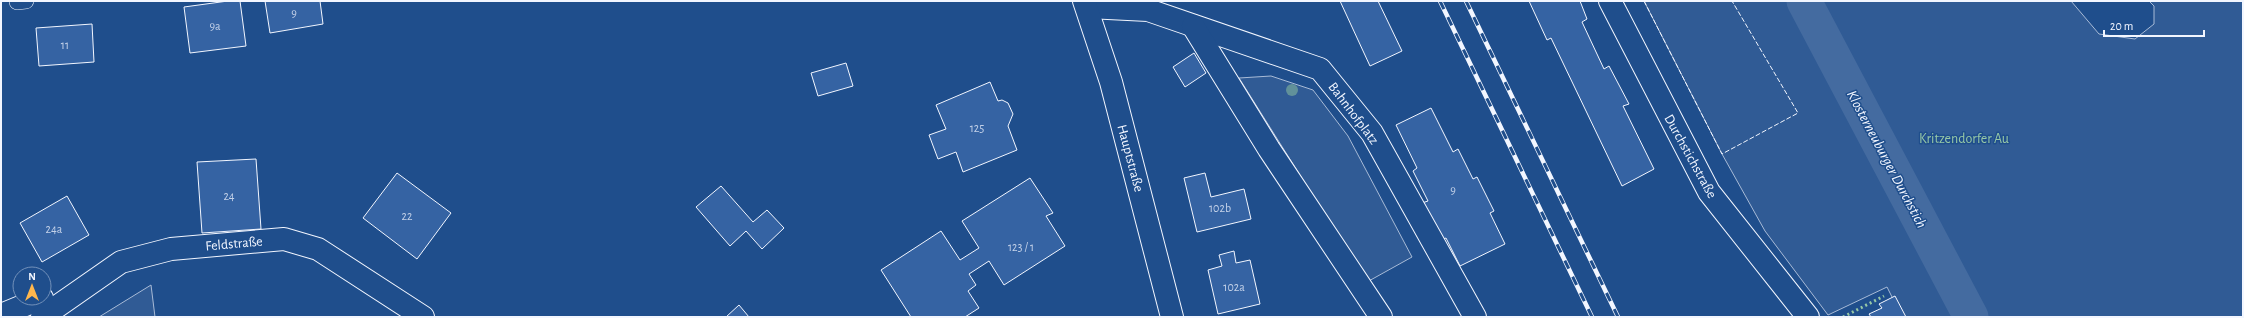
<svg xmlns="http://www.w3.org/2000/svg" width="2244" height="318" font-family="'Alegreya Sans',sans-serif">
  <rect width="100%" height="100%" fill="#1f4e8c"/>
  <g fill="#305b95" stroke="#a8bbd7">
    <polygon points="1644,1 2071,1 2099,34 2135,39 2154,24 2154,6 2149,1 2243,1 2243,317 1902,317 1887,287 1828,315 1765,231 1722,154"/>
    <polygon points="1271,76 1313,90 1348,136 1412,257 1367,282 1239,78"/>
    <polygon points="151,285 155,317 99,317"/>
  </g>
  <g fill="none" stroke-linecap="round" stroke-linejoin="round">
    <polyline stroke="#446ba0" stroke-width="35" points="1804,1 1971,317"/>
  </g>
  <g fill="#3563a3" stroke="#f2f6ff">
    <polygon points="228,1 240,1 246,46 190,53 184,7"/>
    <polygon points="265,1 320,1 323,24 270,33"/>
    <polygon points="1340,1 1378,1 1402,51 1370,66"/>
    <polygon points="1529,1 1580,1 1587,19 1582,22 1604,69 1609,66 1629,104 1623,106 1654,169 1622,186 1551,38 1547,40"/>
    <polygon points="92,24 94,62 39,66 36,28"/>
    <polygon points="1194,53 1206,73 1185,87 1173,67"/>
    <polygon points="846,63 853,86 818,96 811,73"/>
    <polygon points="990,82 998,101 1002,100 1008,103 1013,114 1008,126 1017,150 963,172 956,152 938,159 929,135 946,129 936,105"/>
    <polygon points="1431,108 1453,152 1458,149 1473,179 1477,177 1494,211 1490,213 1505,244 1460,266 1446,238 1441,240 1422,203 1428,201 1413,171 1417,168 1396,125"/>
    <polygon points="256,159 261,229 202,233 197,162"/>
    <polygon points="397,173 451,213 417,259 363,218"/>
    <polygon points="1205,173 1211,197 1244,189 1251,219 1197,232 1184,178"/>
    <polygon points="1030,178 1053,213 1046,216 1065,246 1004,285 989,261 969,274 976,285 968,291 979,308 965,317 911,317 881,270 941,231 960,260 979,248 962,221"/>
    <polygon points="721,186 753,222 767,210 784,228 762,249 746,231 730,246 696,207"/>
    <polygon points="67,196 89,235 42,262 20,223"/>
    <polygon points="1234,251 1236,263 1250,260 1260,304 1218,314 1208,270 1222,266 1219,255"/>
    <polygon points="1895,296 1906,317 1871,317 1869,314 1882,308 1879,304"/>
    <polygon points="739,305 749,317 726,317"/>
  </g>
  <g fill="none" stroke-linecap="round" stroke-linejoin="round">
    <g stroke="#f2f6ff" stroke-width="16">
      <polyline id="service" points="17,2 26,1"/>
    </g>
    <g stroke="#f2f6ff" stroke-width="24">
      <g id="minor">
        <polyline points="1610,1 1709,192 1808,317"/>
        <polyline points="1088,7 1148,10 1320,69 1372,133 1475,317"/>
        <polyline points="1193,26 1269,149 1381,317"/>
        <polyline points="1,315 42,298"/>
        <polyline points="42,317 121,262 171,249 284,239 318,249 423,317"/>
      </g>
    </g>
    <g stroke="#f2f6ff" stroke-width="24">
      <polyline id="secondary" points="1084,1 1111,82 1172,317"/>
    </g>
    <use href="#service" stroke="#1f4e8c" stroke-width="15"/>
    <use href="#minor" stroke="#1f4e8c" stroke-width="22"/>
    <use href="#secondary" stroke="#1f4e8c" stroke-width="22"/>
    <g stroke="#f2f6ff" stroke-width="4.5">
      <g id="rail">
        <polyline points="1440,1 1592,317"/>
        <polyline points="1466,1 1618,317"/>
      </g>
    </g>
    <use href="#rail" stroke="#1f4e8c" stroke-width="3" stroke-dasharray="9" stroke-linecap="butt"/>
    <polyline stroke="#97c8a6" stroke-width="3" stroke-dasharray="2 3" stroke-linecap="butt" points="1843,317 1884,296"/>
    <polyline stroke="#f2f6ff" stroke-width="1" stroke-dasharray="5 2" stroke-linecap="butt" points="1644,1 1722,154 1798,113 1732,1"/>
  </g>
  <circle fill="#61919a" cx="1292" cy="90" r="6"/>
  <g text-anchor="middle" stroke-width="3" stroke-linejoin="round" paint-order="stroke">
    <g font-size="12" fill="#c3d1e8">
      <text x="294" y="17">9</text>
      <text x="215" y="30">9a</text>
      <text x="65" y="49">11</text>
      <text x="977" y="132">125</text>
      <text x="1453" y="194">9</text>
      <text x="229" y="200">24</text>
      <text x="1220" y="212">102b</text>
      <text x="407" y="220">22</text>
      <text x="54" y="233">24a</text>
      <text x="1021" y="251">123 / 1</text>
      <text x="1234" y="291">102a</text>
    </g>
    <g font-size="14" fill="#f2f6ff" stroke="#1f4e8c">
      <text transform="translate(1354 113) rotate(53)" y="5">Bahnhofplatz</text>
      <text transform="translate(1691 156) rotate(61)" y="5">Durchstichstraße</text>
      <text transform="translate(1131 158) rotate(75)" y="5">Hauptstraße</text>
      <text transform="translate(234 243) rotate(-5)" y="5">Feldstraße</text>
    </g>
    <g font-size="14" fill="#97c8a6" stroke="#1f4e8c">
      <text x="1964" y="143">Kritzendorfer Au</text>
    </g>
    <g font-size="15" font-style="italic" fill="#f2f6ff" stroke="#1f4e8c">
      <text transform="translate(1887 159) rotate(62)" y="5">Klosterneuburger Durchstich</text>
    </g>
  </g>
  <rect width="2244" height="318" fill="none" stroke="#f2f6ff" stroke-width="4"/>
  <g transform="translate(32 286)"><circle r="19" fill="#1f4e8c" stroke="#7391ba"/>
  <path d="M0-3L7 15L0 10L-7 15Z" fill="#ffb74d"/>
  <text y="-6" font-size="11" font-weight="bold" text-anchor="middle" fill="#f2f6ff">N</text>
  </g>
  <path d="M2104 30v6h100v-6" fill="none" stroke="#f2f6ff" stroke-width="2"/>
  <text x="2110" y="30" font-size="12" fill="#f2f6ff" stroke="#1f4e8c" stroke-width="3" paint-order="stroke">20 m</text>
</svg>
